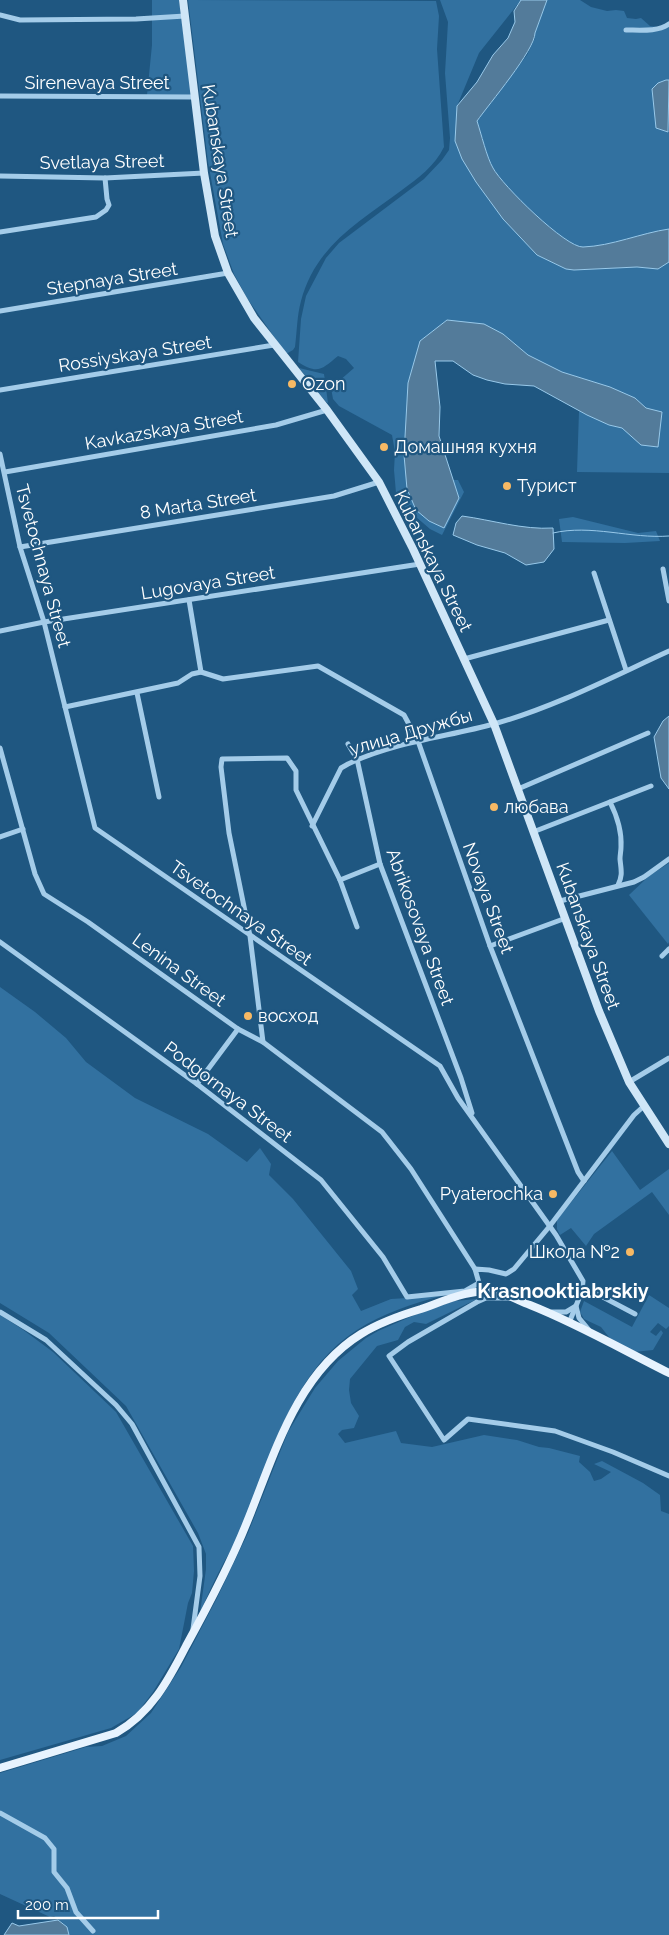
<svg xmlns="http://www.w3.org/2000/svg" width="669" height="1935" font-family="Raleway,sans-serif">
  <rect width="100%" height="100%" fill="#1f5781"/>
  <g fill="#3271a0">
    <polygon points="152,0 179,0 192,96 147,95 152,45"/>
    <path d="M188,0L436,1L439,16L437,49L444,147C435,166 418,178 402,190C359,222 316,245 301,301C297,315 297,332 295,347L293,350L286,354L247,298L234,274L223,244L208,162Z"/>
    <path d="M440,0H521L479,53L457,106V122L476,182L503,219L537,255L566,269L574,270L637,267L658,269L669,262V473L577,472L579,411L609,425L623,428L641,445L646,408L635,398L610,387L562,372L528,355L503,334L447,320L420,341L408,383L404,455L459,498L453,480H458L464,492L442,535L430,529L401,504L396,493L394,470L395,452L392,435L339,406L333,399L331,388L354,368L346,359L338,356C322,369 318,375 298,362L301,319L306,296L326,258L339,243L424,179L442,160L449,150L450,138L445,73L448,22Z"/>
    <path d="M547,0H580L591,7L607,11L616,10L624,11L627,18L636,19L641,18L650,26L667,28L669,27V80H666L668,132L669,131V229C643,234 608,246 583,247C566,248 502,185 493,168C487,158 482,134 477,121L527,55L535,38V33Z"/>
    <polygon points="299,368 324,374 328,403 326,402"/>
    <polygon points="573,517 638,533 656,531 660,541 625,543 562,542 559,519"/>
    <polygon points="669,863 669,942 668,944 629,895 649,876"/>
    <path d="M0,987L35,1012L66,1038L86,1062L135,1098L208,1134L247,1162L260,1148L271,1164L269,1175L293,1199L351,1271L358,1289L352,1295L361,1311L391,1299L441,1296C412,1304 383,1313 357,1330C290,1372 268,1466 239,1535C235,1544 229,1553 224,1562C215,1579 207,1596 200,1613L206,1569V1554L198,1533L126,1406L49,1333L0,1303Z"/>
    <polygon points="612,1151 640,1190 669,1169 669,1215 652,1192 594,1234 586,1246 571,1228 560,1235 557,1229 557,1220"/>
    <polygon points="649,1295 669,1308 669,1326 666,1329 658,1323 650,1332 656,1336 661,1330 663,1333 653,1350 634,1352 612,1341 601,1327 584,1319 580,1312 584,1301 632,1327"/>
    <polygon points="477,1299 426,1324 414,1322 405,1327 398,1340 377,1346 350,1379 349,1390 351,1403 359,1416 354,1428 342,1430 338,1434 345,1443 396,1431 401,1443 432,1447 484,1435 517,1440 539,1447 549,1448 580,1456 579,1462 590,1472 594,1481 601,1479 611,1472 594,1464 602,1461 643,1483 660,1495 661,1511 669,1514 669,1935 69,1935 64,1924 54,1916 50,1917 0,1894 0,1773 86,1747 102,1746 126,1736 151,1713 181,1667 217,1598 248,1533 288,1432 315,1388 338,1361 366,1338 378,1331 426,1310 455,1301"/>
    <polygon points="0,1315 22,1329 53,1352 116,1412 193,1546 194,1571 192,1593 188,1603 179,1649 153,1692 137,1713 111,1728 0,1760"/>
  </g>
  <g fill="#537b9a" stroke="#98c9ea">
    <path d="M521,0H547L535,33C535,50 489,104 477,121C481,133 487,158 493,168C502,185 566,248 583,247C612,246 641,233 669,229V262L658,269L637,267L574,270L566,269L537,255L503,219L476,182L462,159L455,141L457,106L477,82L493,55L508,38L515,22L514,11Z"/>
    <polygon points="666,80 669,80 668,132 656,128 652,89 658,83"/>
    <polygon points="447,320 484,324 503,334 528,355 562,372 610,387 635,398 646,408 662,412 658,447 641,445 622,428 609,425 587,415 534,386 505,384 487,380 473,375 453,361 435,361 440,407 439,436 459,498 444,528 429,521 416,510 407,489 404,455 408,383 420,341"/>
    <path d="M462,516C492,520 523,530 553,528L554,549L544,562L526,565L505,553L477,545L453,535L456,523Z"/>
    <polygon points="669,716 669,789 661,778 654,737 663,721"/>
    <polygon points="58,1920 67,1927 69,1935 4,1935 12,1923 19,1926"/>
  </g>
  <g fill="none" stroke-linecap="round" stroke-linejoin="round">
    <path stroke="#98c9ea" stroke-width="1" d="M553,533C591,524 631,539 669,536"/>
    <g stroke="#a4cce9" stroke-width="5">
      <polyline points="0,15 20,20 136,19 185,16"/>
      <path d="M626,30C639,30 659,32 669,24"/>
      <polyline points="0,96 194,97"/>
      <polyline points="0,176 105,178 204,173"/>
      <polyline points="0,232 96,217 106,210 109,205 107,199 105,178"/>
      <polyline points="0,311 228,273"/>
      <polyline points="0,390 274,345"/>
      <polyline points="0,454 20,547 44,622 95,828 440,1066 458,1098 556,1235 583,1281 582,1291 569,1323"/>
      <polyline points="5,472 276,425 327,410"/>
      <polyline points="20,547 334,496 379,482"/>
      <polyline points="663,569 669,601"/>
      <polyline points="594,573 626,670"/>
      <polyline points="189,600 201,672"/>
      <polyline points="0,631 44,622 420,564"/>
      <polyline points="464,659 609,620"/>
      <polyline points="137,693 159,797"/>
      <polyline points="65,707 178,683 192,674 201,672 223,679 318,666 404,715 418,741 490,946 578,1172 584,1181"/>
      <polyline points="348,744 357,759 380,864 461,1078 472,1113"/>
      <polyline points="0,748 35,874 44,894 88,922 238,1029 263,1042 382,1132 411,1169 475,1269"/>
      <polyline points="518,789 648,733"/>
      <path d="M610,802C617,816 622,831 621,847C621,851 620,855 620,859C621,870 623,875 618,885"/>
      <path d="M312,826L341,768L348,764C394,742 446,737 494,724C555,707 612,677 669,651"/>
      <polyline points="533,832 651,786"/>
      <polyline points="0,837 23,829"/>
      <polyline points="340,880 380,864"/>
      <polyline points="560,901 634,882 644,877 669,859"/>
      <polyline points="0,942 197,1084 321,1180 383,1257 407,1297 465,1291 479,1283 475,1269 489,1270 506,1274 514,1269 549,1227 634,1115 644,1106"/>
      <polyline points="490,946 566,918"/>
      <polyline points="662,956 669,949"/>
      <polyline points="263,1042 250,936 229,833 221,767 222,759 287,758 296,771 296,790 340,880 357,927"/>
      <polyline points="629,1082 669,1058"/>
      <polyline points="197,1084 238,1029"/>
      <polyline points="582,1286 635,1314"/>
      <polyline points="509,1298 486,1298 477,1302 408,1342 389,1356 444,1440 468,1419 555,1431 613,1452 669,1476"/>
      <polyline points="0,1312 46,1340 116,1405 132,1424 199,1547 200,1576 193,1629"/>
      <polyline points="552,1312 566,1312 576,1306 579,1318 589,1330"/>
      <polyline points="0,1813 45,1838 54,1849 54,1872 67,1888 76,1912 93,1931"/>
    </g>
    <polyline stroke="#cfe6f7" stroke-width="8" points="183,0 204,173 215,236 228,273 254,318 327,410 379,482 413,549 494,724 599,1011 629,1082 669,1144"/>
    <path stroke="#e7f3fe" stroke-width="8" d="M0,1768L116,1733C151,1713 168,1681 186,1646C208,1606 230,1565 247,1522C274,1456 296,1374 361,1334C379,1323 401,1315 421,1309C444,1301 471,1288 496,1292C507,1294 519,1301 530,1305C578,1324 623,1350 669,1373"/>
  </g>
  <g fill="#f7b964" stroke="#1f5781" stroke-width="2">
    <circle cx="292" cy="384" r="5"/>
    <circle cx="384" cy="447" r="5"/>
    <circle cx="507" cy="486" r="5"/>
    <circle cx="494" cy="807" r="5"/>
    <circle cx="248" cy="1016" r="5"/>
    <circle cx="553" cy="1194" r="5"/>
    <circle cx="630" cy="1252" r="5"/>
  </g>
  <g text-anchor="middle" stroke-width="4.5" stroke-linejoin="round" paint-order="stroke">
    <g font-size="18" fill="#fff" stroke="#1f5781">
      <text x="97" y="89">Sirenevaya Street</text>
      <text transform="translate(220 161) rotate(81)" y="6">Kubanskaya Street</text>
      <text transform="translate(102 162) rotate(-1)" y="6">Svetlaya Street</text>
      <text transform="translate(112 279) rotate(-9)" y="6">Stepnaya Street</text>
      <text transform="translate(135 354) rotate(-9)" y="6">Rossiyskaya Street</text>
      <text transform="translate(164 430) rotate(-10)" y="6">Kavkazskaya Street</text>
      <text transform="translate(198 504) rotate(-9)" y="6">8 Marta Street</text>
      <text transform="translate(433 561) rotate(64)" y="6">Kubanskaya Street</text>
      <text transform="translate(43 566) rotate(75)" y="6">Tsvetochnaya Street</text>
      <text transform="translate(208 583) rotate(-9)" y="6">Lugovaya Street</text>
      <text transform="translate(411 732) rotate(-16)" y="6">улица Дружбы</text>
      <text transform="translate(488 898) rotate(70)" y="6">Novaya Street</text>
      <text transform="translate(241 913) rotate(35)" y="6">Tsvetochnaya Street</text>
      <text transform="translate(420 927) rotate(70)" y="6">Abrikosovaya Street</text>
      <text transform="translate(588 936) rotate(70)" y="6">Kubanskaya Street</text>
      <text transform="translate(179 970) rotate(36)" y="6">Lenina Street</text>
      <text transform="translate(228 1092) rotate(37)" y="6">Podgornaya Street</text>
    </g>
    <g font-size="18" fill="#fff" stroke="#1f5781" text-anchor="start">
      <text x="302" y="390">Ozon</text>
      <text x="394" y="453">Домашняя кухня</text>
      <text x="517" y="492">Турист</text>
      <text x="504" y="813">любава</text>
      <text x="258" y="1022">восход</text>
      <text x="543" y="1200" text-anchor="end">Pyaterochka</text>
      <text x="620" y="1258" text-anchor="end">Школа №2</text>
    </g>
    <g font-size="20" font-weight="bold" fill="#fff" stroke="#1f5781">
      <text x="563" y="1298">Krasnooktiabrskiy</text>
    </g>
  </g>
  <path d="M18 1910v8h140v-8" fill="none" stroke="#ffffff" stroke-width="2.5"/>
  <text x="25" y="1910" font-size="15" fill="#ffffff" stroke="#1f5781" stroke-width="4" paint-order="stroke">200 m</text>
</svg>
